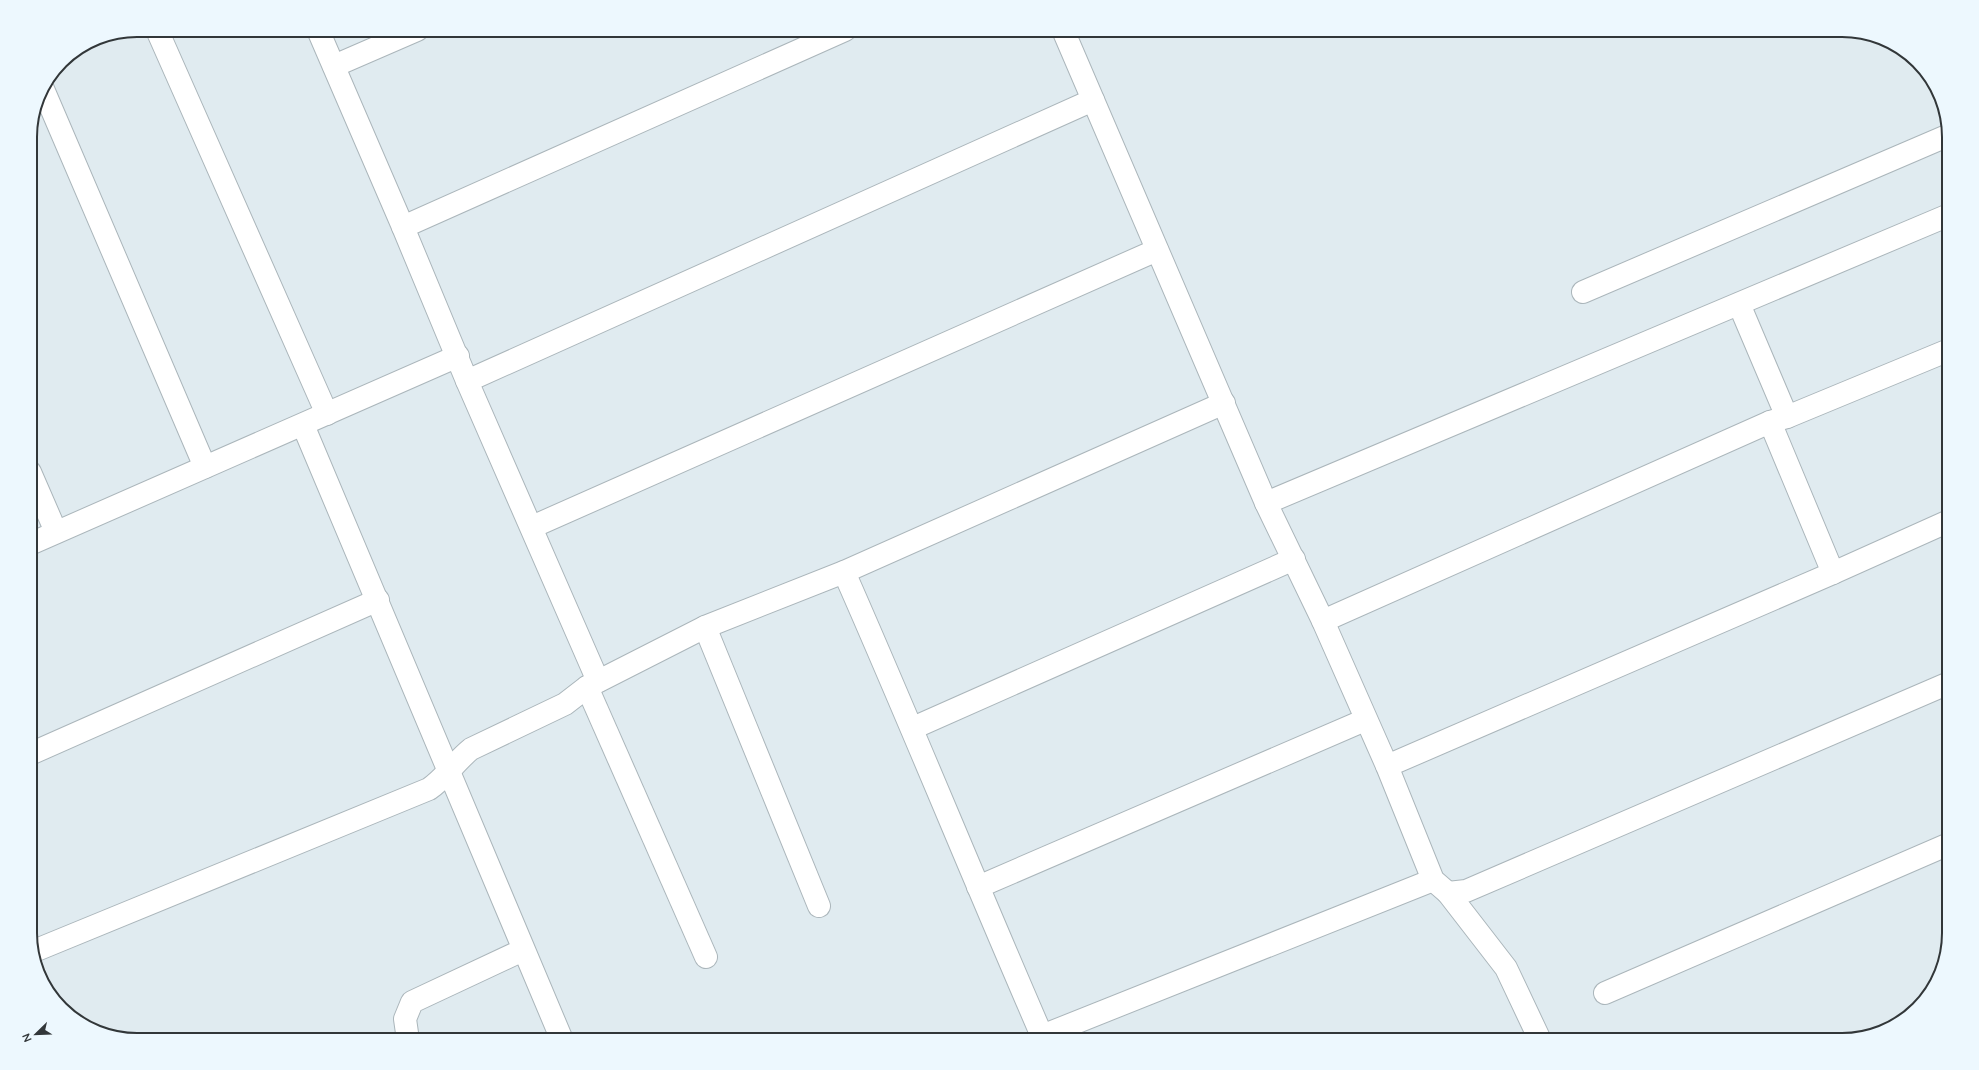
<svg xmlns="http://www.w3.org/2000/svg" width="1979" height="1070" font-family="Quicksand,sans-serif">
  <rect width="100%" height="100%" fill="#e0ebf0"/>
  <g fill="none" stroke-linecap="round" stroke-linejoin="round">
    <g stroke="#abb6bb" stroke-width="24">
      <g id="minor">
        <polyline points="157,30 327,414"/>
        <polyline points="318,30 403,227 467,381 598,681"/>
        <polyline points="1063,30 1266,503 1323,621 1387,766 1433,880 1448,893 1506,968 1540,1040"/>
        <polyline points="334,66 417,30"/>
        <polyline points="43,89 205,467"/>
        <polyline points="403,227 845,30"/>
        <polyline points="1583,292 1949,135"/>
        <polyline points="1739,304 1787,417"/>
        <polyline points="467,381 1093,100"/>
        <polyline points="1770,422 1833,573"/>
        <polyline points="303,425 562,1040"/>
        <polyline points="30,472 56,532"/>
        <polyline points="1266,503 1949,215"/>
        <polyline points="532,527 1157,250"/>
        <polyline points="30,544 458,356"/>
        <path d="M844,572C912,726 975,882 1042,1036L1433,880"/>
        <polyline points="1323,621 1770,422 1787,417 1949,350"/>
        <polyline points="705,627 819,906"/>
        <polyline points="587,687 706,957"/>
        <polyline points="913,728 1294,559"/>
        <polyline points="30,754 378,600"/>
        <polyline points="1387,766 1833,573 1949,521"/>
        <polyline points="978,887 1365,720"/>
        <polyline points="1448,893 1466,891 1949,683"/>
        <path d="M34,951L429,789C445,778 456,761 471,749L565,704L587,687L705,627L844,572L1224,403"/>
        <polyline points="1605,993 1949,844"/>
        <polyline points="408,1040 405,1019 412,1002 523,950"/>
      </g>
    </g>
    <use href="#minor" stroke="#fff" stroke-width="22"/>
  </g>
  <path d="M0 0H1979V1070H0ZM137 37H1842A100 100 0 0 1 1942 137V933A100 100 0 0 1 1842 1033H137A100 100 0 0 1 37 933V137A100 100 0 0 1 137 37Z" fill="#edf8fe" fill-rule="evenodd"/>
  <path fill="none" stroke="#323739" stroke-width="2" d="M137 37H1842A100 100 0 0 1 1942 137V933A100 100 0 0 1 1842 1033H137A100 100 0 0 1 37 933V137A100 100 0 0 1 137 37Z"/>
  <g transform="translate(36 1034) rotate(247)" stroke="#edf8fe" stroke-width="3" paint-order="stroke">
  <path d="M0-3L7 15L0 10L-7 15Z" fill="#323739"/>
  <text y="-6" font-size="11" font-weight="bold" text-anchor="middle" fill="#323739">N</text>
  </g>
</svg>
